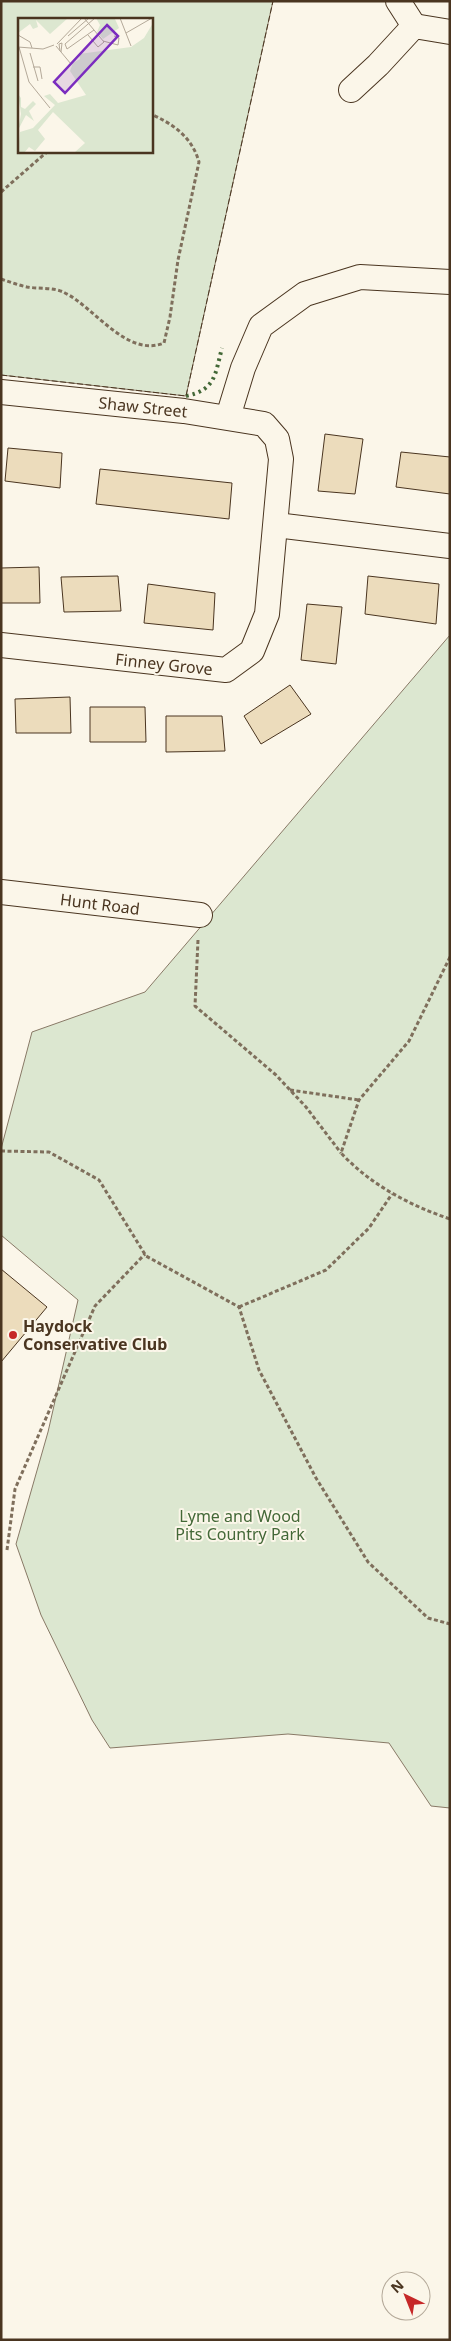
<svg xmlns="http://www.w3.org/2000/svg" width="451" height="2341" font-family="'Noto Sans',sans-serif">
  <rect width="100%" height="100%" fill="#fbf6e9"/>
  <g fill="#dce7d0" stroke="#887966" fill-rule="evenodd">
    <path d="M1,1H273L186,396L1,375ZM19,19H151V151H19Z"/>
    <polygon points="450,635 450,1808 431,1806 389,1743 288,1734 110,1748 92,1720 41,1615 16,1544 48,1432 78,1300 1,1235 1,1149 32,1032 145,992"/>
  </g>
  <g fill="#ecdcbc" stroke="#4a3520">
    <polygon points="325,434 363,439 355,494 318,491"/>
    <polygon points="8,448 62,453 60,488 5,481"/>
    <polygon points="401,452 450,457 450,494 396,487"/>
    <polygon points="100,469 232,483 229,519 96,504"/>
    <polygon points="39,567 40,603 1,603 1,568"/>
    <polygon points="118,576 121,611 64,612 61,577"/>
    <polygon points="368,576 439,584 436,624 365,614"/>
    <polygon points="148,584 215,593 213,630 144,623"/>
    <polygon points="307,604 342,607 336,664 301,660"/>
    <polygon points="290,685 311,714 261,744 244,716"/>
    <polygon points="70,697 71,733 16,733 15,699"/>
    <polygon points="90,707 145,707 146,742 90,742"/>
    <polygon points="166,716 222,716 225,751 166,752"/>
    <polygon points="1,1269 47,1307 1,1362"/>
  </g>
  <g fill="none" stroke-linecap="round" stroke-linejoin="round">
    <g stroke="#4a3520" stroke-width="26">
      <g id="street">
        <polyline points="398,1 414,26"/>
        <polyline points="351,90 378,65 414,26 450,32"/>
        <polyline points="1,392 184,411 264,424 277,439 281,459 267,614 252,651 226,670 1,645"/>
        <polyline points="228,417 243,368 261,326 305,294 360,277 450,282"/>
        <polyline points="276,525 450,546"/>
        <polyline points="1,892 200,915"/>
      </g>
    </g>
    <g stroke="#7f6f5c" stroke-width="3" stroke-dasharray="4 2.5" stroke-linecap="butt">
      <polyline points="1,192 48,151"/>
      <path d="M1,279C10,282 18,285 27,287C39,289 55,287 65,293C94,307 127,358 164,343L170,317L178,260L199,162C192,137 173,124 151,114"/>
      <polyline points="198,940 195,1006 276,1075 306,1107 341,1153"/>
      <path d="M450,957L409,1041L359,1100L341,1153C371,1185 409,1205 450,1219"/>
      <polyline points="290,1090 359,1100"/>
      <polyline points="1,1151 49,1152 99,1180 146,1256 239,1307 259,1370 316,1478 368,1562 428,1618 450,1624"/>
      <polyline points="239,1307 326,1270 369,1228 392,1194"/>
      <polyline points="7,1550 15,1489 95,1306 145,1254"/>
    </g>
    <use href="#street" stroke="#fbf6e9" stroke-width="24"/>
    <path stroke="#436837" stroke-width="4" stroke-dasharray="2.5 4" stroke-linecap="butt" d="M186,396C216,390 215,374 222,348"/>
    <polyline stroke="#4a3520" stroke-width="1" stroke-dasharray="6 2.5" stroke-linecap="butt" points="1,375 186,396 273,1"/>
  </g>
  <circle fill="#c62828" stroke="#fbf6e9" stroke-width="2" cx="13" cy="1335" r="5"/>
  <g text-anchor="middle" stroke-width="4" stroke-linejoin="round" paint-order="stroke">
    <g font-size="16" fill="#4a3520" stroke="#fbf6e9">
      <text transform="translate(143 407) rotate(6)" y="6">Shaw Street</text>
      <text transform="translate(164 664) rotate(6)" y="6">Finney Grove</text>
      <text transform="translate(100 904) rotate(7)" y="6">Hunt Road</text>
    </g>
    <g font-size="16" font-weight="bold" fill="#4a3520" stroke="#fbf6e9" text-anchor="start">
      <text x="23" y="1332">Haydock<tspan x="23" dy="18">Conservative Club</tspan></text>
    </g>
    <g font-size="16" fill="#436837" stroke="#fbf6e9">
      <text x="240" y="1522">Lyme and Wood<tspan x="240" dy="18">Pits Country Park</tspan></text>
    </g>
  </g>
  <g transform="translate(18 18)">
    <rect width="135" height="135" fill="#fbf6e9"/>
    <path d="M0,0H50L32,16L18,2L20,9L15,11L12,6L0,15ZM78,0L97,1L101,10L85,21L79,14L82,7ZM135,5V135H56L67,125L35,94L20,112L27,121L17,133L11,129L6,135H0L2,114L15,110L37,87L26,78L32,76L40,85L68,77L52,53L55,45L62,41L61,36L113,29L126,20ZM0,76L3,80V89L7,91L15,83L18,86L11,93L16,103L8,97L0,112L3,96Z" fill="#dce7d0"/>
    <path fill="none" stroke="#b4a999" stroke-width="1" d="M66,0L86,24L80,29L70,17M102,0L113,28M76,12L49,31L47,26L77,0M108,15L134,0M0,17L12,24L14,30M50,18L71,0M85,23L100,27L101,20L96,18M39,26L64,0M38,28L53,46M0,29L25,31L36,27M1,29L11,64L32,90M42,33L41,26L44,25L43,34M12,35L20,63M15,49H22L24,61"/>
    <path fill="#7b2cbf" fill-opacity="0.15" stroke="#7b2cbf" stroke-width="2.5" d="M89,7L100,18L47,75L36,64Z"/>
    <rect width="135" height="135" fill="none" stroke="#4a3520" stroke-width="2.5"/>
  </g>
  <rect width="451" height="2341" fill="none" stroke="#4a3520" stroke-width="5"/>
  <g transform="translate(406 2296) rotate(317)"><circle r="24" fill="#fbf6e9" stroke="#b4a999"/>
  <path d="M0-4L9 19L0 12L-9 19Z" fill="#c62828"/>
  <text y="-8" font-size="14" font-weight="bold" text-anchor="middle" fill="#4a3520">N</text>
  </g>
</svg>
